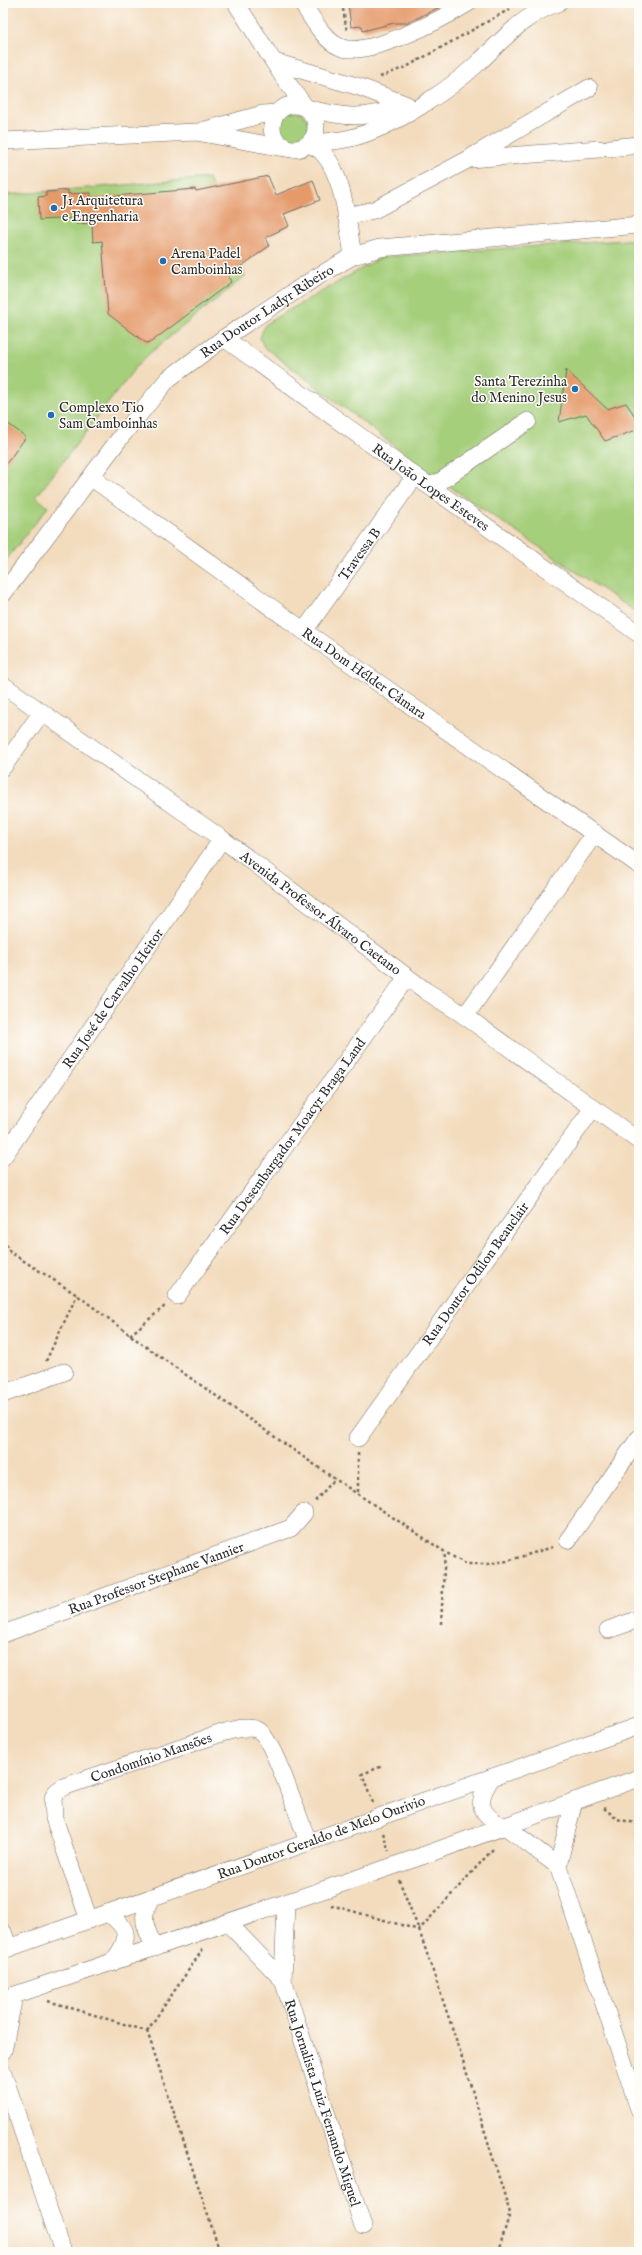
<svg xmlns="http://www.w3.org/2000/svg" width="642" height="2255" font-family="'IM FELL English',serif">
  <rect width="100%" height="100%" fill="#fdfcf7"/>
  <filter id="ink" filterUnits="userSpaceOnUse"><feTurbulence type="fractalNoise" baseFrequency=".025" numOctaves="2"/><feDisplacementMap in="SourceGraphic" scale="8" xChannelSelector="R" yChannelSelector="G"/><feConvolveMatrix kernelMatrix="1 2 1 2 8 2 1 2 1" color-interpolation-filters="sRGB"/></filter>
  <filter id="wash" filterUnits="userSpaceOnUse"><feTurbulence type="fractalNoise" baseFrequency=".012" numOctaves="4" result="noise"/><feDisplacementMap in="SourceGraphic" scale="16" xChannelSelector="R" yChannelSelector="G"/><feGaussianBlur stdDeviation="0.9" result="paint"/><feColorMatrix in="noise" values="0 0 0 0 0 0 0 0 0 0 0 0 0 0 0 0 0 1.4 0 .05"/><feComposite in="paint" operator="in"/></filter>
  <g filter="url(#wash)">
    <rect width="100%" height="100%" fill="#f3dcbe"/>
    <g fill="#a6cf7b" stroke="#687d53">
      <circle cx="294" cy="127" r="15"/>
      <polygon points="209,178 245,276 150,353 135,368 36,497 48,507 3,564 3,195"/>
      <polygon points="639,239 639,614 441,481 264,347 260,338 265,325 277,317 382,257"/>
    </g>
    <g id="blocks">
      <g fill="#e59a6a">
        <polygon points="348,3 448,3 407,23 394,23 363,31 362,26 351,27"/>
        <polygon points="268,176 276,195 313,180 320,200 284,214 289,226 266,237 269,246 228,276 231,282 151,342 146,343 108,314 102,241 93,242 92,223 76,224 76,218 39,220 38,197 46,196 46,192 68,190 68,194 91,193 91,198 195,189 196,191"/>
        <polygon points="566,370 607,409 626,403 639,422 639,429 605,441 586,414 559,422"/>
        <polygon points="3,420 26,437 3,468"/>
      </g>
    </g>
  </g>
  <g filter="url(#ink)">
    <use href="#blocks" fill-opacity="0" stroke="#71695e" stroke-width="1"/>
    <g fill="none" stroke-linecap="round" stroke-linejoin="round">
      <g stroke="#71695e" stroke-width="18">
        <g id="minor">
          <polyline points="236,3 284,78 306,108"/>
          <path d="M302,3C312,17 323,40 340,47C367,59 444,18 468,3"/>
          <polyline points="274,62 360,87 407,105"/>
          <circle cx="294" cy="127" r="22"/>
          <path d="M306,108C347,118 363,120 403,106"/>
          <polyline points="202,131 263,114 277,113"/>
          <polyline points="3,141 196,132 285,148"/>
          <path d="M309,144C323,142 338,141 351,138C393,127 447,92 478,63C502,41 525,13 558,3"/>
          <path d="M309,144C313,146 319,149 322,152C344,175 348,226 353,256"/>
          <polyline points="610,148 639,145"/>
          <polyline points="473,156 589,88"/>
          <polyline points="346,216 374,210 469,159 599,149"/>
          <path id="s1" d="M224,338L415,476L639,634"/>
          <path id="s2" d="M92,478L304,631L639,865"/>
          <polyline points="430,486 441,481 528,421"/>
          <path id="s3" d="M3,594L123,434L168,379L224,338L315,278L353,256L380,248L639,225"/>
          <path id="s4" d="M304,631L415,476"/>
          <path id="s5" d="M3,685L222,839L426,991L465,1016L639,1141"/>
          <polyline points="3,767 42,712"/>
          <polyline points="465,1016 595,833"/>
          <path id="s6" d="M3,1157L222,839"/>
          <path id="s7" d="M177,1296L407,977"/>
          <polyline points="3,1394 64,1372"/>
          <path id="s8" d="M358,1438L593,1108"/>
          <polyline points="568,1540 639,1438"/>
          <polyline points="608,1630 639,1619"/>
          <path id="s9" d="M3,1634L291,1528L304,1513"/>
          <path d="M492,1777C476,1801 477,1812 503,1827"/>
          <polyline points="574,1801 558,1866 639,2109"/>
          <polyline points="404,1808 639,1726"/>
          <polyline points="505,1826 558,1866"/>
          <polyline points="422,1856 639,1778"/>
          <path d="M152,1897C139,1916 145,1928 155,1948"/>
          <path id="s10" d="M286,1903L283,1980L363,2226"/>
          <path d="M108,1913C132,1930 129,1941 112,1963"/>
          <path id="s11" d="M89,1920L54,1818L53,1798L56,1792L63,1787L222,1733C233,1730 248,1725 258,1730C272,1736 301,1824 308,1842"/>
          <polyline points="228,1923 283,1980"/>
          <polyline points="3,1932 9,1948"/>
          <polyline points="3,1950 357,1825"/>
          <polyline points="3,1999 370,1874"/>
          <polyline points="3,2051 14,1996"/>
          <polyline points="3,2073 63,2252"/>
        </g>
      </g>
      <g stroke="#71695e" stroke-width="2.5" stroke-dasharray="3 3" stroke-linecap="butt">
        <polyline points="342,3 347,32"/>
        <polyline points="343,4 348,4"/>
        <polyline points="380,77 408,66 510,9"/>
        <polyline points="3,1239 10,1252 77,1295 149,1349 335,1479 445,1552 466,1564 487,1564 507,1561 553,1547"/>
        <polyline points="3,1253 10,1252"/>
        <polyline points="130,1335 165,1306"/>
        <polyline points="46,1361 77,1295"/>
        <polyline points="358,1453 358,1494"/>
        <polyline points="315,1501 335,1479"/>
        <polyline points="441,1624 445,1552"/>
        <polyline points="373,1803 362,1774 383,1766"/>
        <polyline points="604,1808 617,1819 639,1824"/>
        <polyline points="383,1833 389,1851"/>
        <polyline points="399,1880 419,1930 460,2051 510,2213 498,2252"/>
        <polyline points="331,1905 419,1930 494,1848"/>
        <polyline points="48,2001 147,2031"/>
        <polyline points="147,2031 220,2252"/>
        <polyline points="147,2031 203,1949"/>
      </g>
      <use href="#minor" stroke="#fff" stroke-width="17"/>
      <g stroke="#71695e" stroke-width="18" stroke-linecap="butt">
        <g id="minor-bridge">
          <polyline points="357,1825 404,1808"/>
          <polyline points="370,1874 422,1856"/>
        </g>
      </g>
      <use href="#minor-bridge" stroke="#fff" stroke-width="17"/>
    </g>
  </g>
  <g fill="#1f6fb2" stroke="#fdfcf7" stroke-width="1.5">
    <circle cx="54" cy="208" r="4"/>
    <circle cx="163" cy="261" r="4"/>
    <circle cx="575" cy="389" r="4"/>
    <circle cx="51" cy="415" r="4"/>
  </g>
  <g text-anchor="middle" stroke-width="3" stroke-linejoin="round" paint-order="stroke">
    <g font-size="14" fill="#2b2b2b" stroke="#fdfcf7" text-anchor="start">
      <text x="62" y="205">J1 Arquitetura<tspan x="62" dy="16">e Engenharia</tspan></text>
      <text x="171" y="258">Arena Padel<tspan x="171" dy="16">Camboinhas</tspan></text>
      <text x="567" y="386" text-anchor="end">Santa Terezinha<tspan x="567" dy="16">do Menino Jesus</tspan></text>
      <text x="59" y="412">Complexo Tio<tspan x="59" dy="16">Sam Camboinhas</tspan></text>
    </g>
    <g font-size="14" fill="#2b2b2b" stroke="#fdfcf7">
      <text dy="5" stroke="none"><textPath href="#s3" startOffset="391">Rua Doutor Ladyr Ribeiro</textPath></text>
      <text dy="5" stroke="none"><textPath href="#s1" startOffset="255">Rua João Lopes Esteves</textPath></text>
      <text dy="5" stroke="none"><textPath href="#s4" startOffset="95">Travessa B</textPath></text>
      <text dy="5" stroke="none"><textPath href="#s2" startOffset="335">Rua Dom Hélder Câmara</textPath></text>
      <text dy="5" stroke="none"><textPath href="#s5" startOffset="391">Avenida Professor Álvaro Caetano</textPath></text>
      <text dy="5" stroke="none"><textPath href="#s6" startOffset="193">Rua José de Carvalho Heitor</textPath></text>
      <text dy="5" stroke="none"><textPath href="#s7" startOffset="197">Rua Desembargador Moacyr Braga Land</textPath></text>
      <text dy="5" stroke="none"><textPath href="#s8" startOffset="202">Rua Doutor Odilon Beauclair</textPath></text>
      <text dy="5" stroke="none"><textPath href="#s9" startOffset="163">Rua Professor Stephane Vannier</textPath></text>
      <text dy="5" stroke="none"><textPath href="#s11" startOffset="236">Condomínio Mansões</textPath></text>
      <text transform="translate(321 1837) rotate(-20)" y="5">Rua Doutor Geraldo de Melo Ourivio</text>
      <text dy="5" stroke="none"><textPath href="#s10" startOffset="206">Rua Jornalista Luiz Fernando Miguel</textPath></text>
    </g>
  </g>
  <rect width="642" height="2255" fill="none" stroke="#fdfcf7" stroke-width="16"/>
</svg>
